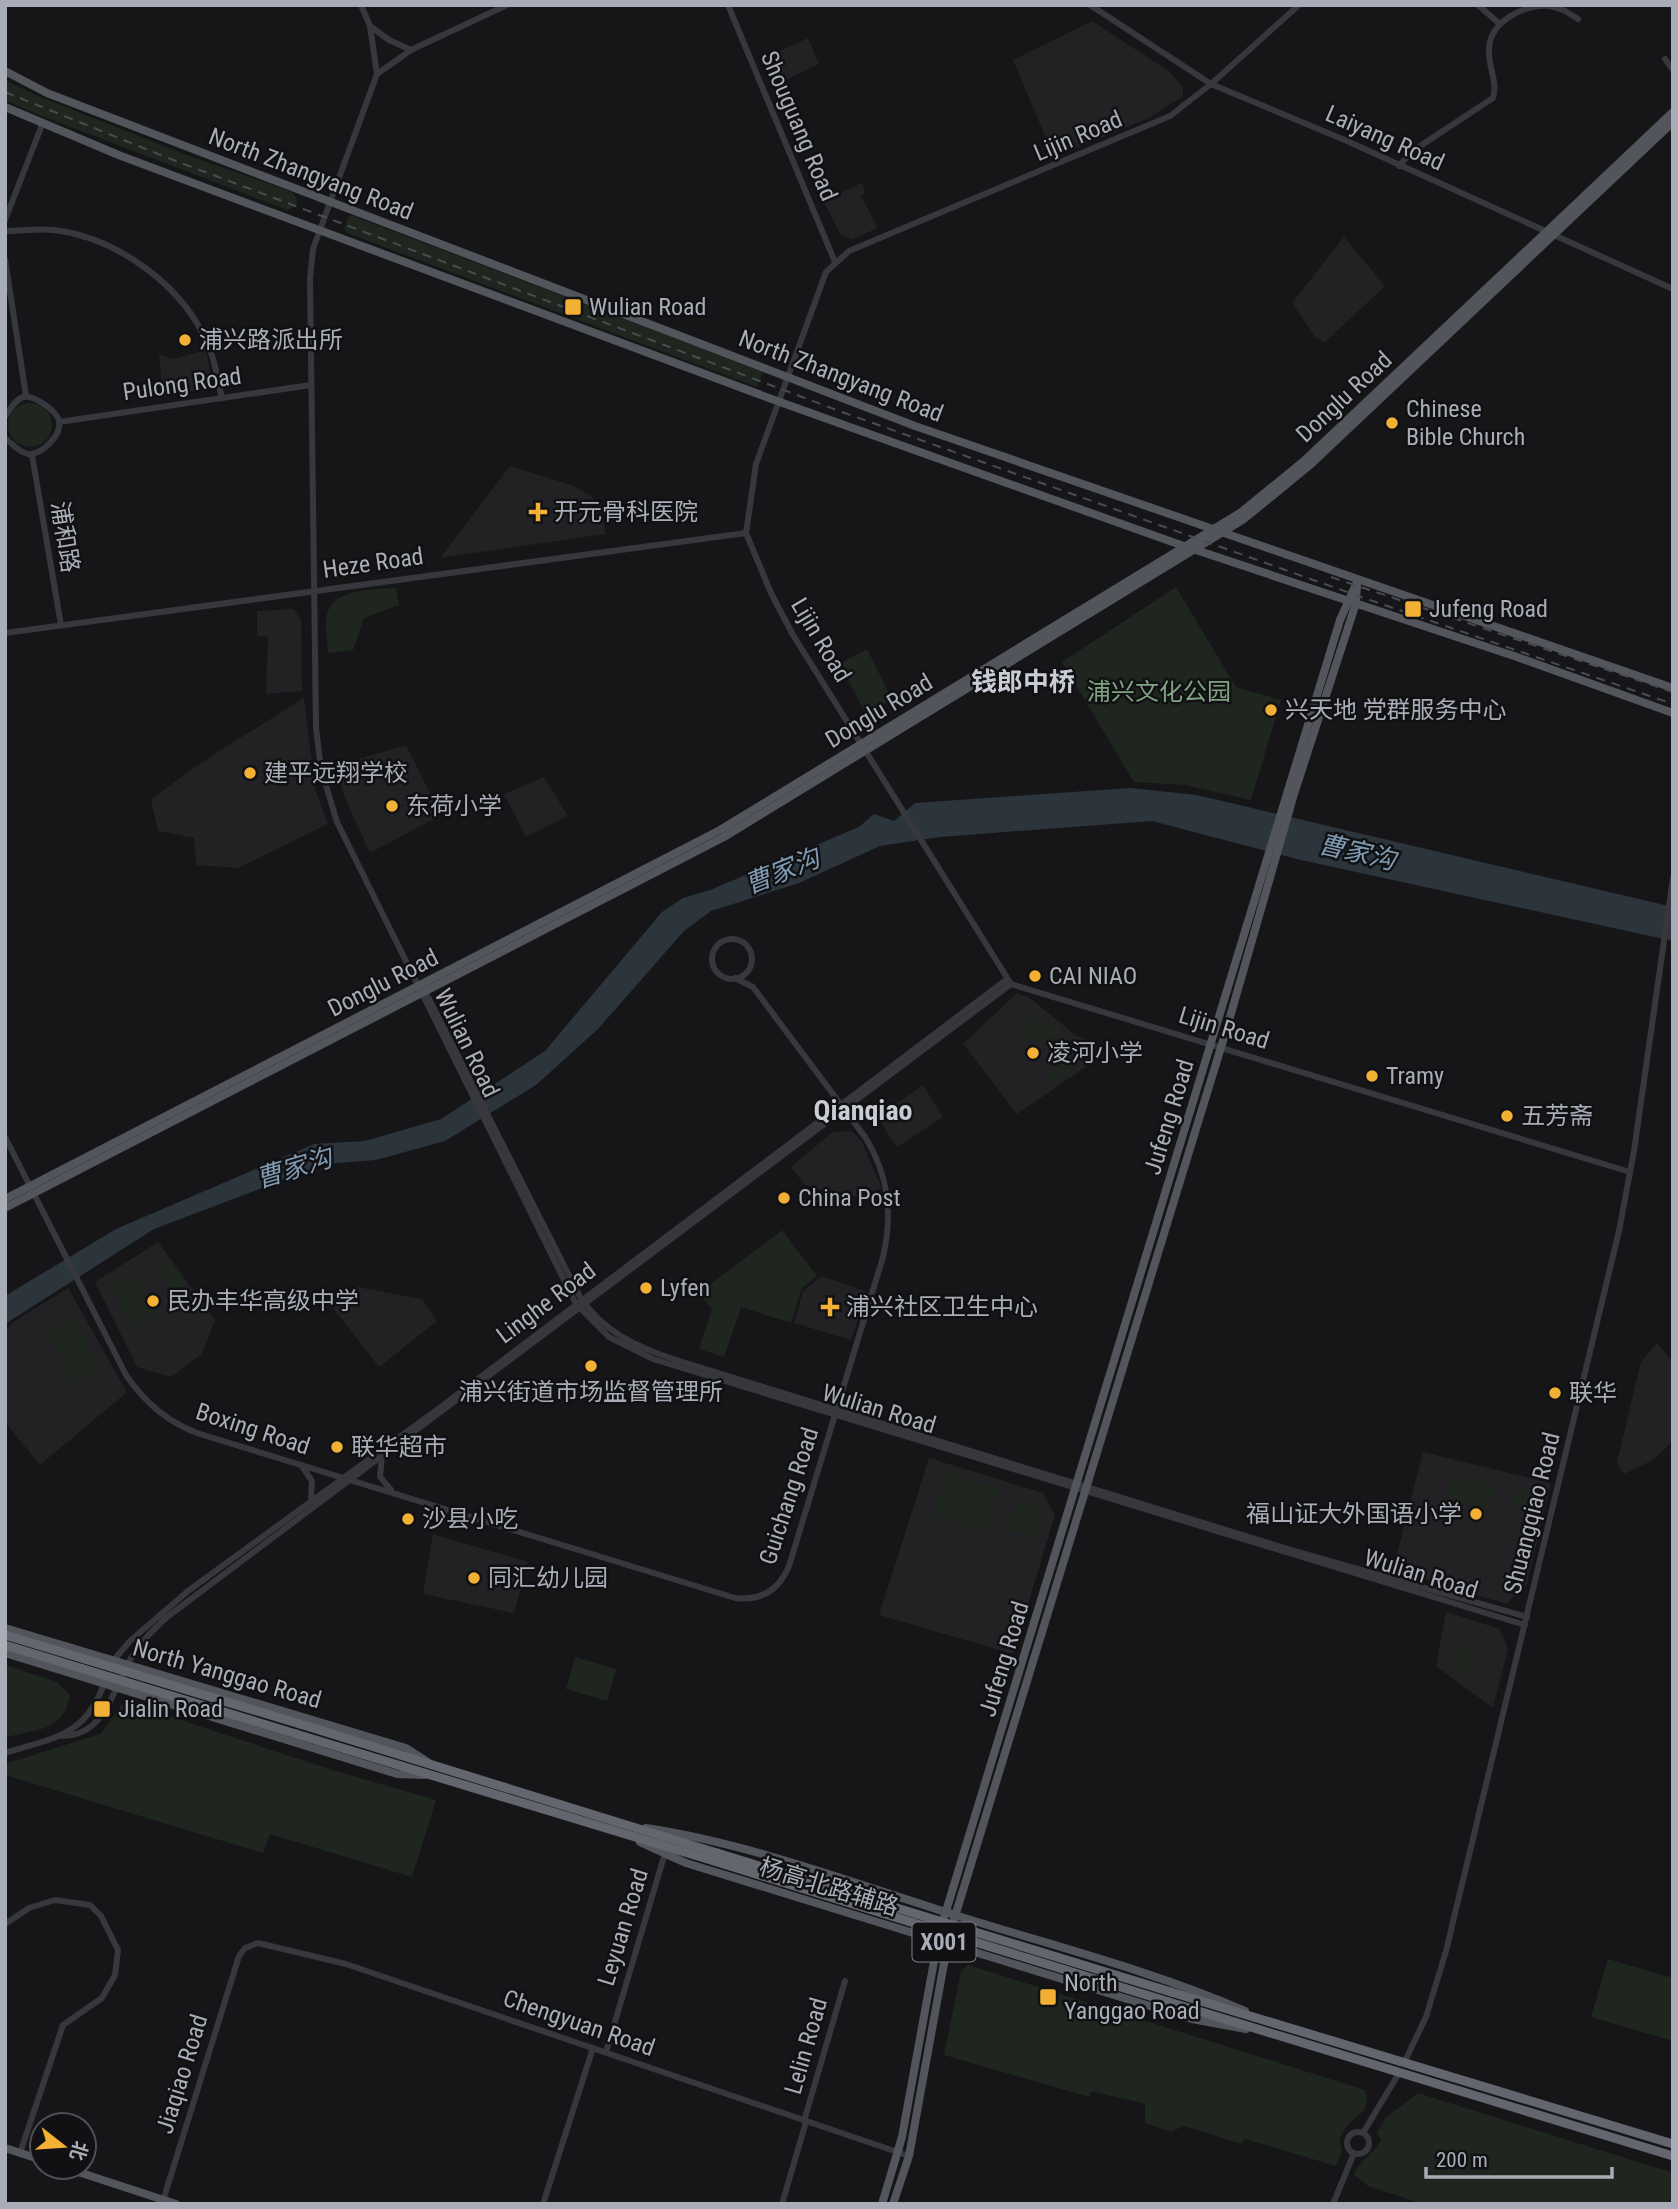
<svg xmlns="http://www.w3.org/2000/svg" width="1678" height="2209" font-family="'Roboto Condensed','Noto Sans SC',sans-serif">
  <rect width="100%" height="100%" fill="#161618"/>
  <g fill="#222225">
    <polygon points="1092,21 1170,72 1183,87 1183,96 1147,119 1054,157 1013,60"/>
    <polygon points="808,38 819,64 773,86 762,59"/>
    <polygon points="862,183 865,193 861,196 878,228 852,239 840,234 823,200"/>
    <polygon points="1344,237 1385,286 1325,342 1316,338 1292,303"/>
    <polygon points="206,350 213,387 163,397 159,355 174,359"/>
    <polygon points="510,466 574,486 589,495 602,505 605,534 440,558"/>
    <polygon points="293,609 301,619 302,691 266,694 268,637 257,636 257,611"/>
    <polygon points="304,698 315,789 328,824 238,868 196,865 194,838 158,831 151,799 208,758"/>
    <polygon points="406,745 441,815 370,853 344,796 336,766"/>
    <polygon points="544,777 568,816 526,837 504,794"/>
    <polygon points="1017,993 1030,998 1075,1035 1097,1044 1093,1062 1017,1114 963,1044"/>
    <polygon points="923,1085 943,1117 897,1147 877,1117"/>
    <polygon points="851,1131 861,1140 882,1189 847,1199 805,1185 791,1167 833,1132"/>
    <polygon points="158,1242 215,1320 202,1354 171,1377 137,1367 95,1282"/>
    <polygon points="822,1276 867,1292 851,1340 794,1323 803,1291"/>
    <polygon points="357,1287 422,1299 437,1321 379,1367 331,1305"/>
    <polygon points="68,1288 127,1392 40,1465 5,1422 5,1331 15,1321"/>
    <polygon points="1657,1343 1673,1362 1673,1436 1670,1444 1653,1460 1624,1474 1617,1462 1641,1362"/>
    <polygon points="1423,1452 1551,1483 1527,1584 1506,1604 1393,1570"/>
    <polygon points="929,1458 1043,1493 1055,1515 1013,1654 879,1615"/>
    <polygon points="433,1534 528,1562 514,1613 423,1594"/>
    <polygon points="1446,1612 1500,1629 1508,1649 1493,1708 1436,1666"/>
  </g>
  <g fill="#1e261f">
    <polygon points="5,80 33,94 187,155 292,192 298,200 295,207 287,210 34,113 5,100"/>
    <polygon points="349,216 353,216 763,372 757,387 347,233 344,229"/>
    <circle cx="30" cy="425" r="22"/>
    <polygon points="1176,587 1236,687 1281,700 1251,800 1185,785 1134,782 1062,662"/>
    <path d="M396,588L399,605L364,618L353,650L328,653C328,642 324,625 327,614C335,587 375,590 396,588Z"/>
    <polygon points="867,649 892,699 866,714 839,664"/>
    <polygon points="1027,1017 1059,1029 1052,1047 1020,1035"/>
    <polygon points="1065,1059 1073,1071 1052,1086 1044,1074"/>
    <polygon points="782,1230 817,1276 802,1288 791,1323 741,1307 724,1357 699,1349 712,1309 699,1293"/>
    <polygon points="171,1262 187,1284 174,1294 158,1272"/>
    <polygon points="135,1274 155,1315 131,1327 111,1286"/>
    <polygon points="74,1318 100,1369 73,1383 47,1332"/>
    <polygon points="945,1472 999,1488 986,1531 932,1515"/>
    <polygon points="1452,1475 1495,1485 1489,1509 1447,1498"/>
    <polygon points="1515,1489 1543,1496 1539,1513 1511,1507"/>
    <polygon points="1016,1501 1042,1508 1033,1538 1007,1530"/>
    <polygon points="1459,1646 1473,1650 1466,1675 1452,1671"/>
    <polygon points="575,1657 616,1669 607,1701 566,1689"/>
    <path d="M5,1665L57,1682L70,1695C63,1733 37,1728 5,1738Z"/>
    <polygon points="122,1705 139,1706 332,1770 436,1800 412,1877 270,1834 263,1853 5,1775 5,1764 100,1734"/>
    <polygon points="1608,1959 1673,1978 1673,2041 1591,2017"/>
    <path d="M968,1965L1365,2090C1372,2111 1358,2114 1347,2126C1343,2130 1341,2137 1339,2141L1342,2150L1336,2166L1245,2139L1242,2144L1184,2126L1171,2132L1145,2123V2104L1091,2091L1089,2097L944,2055L961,1972Z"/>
    <path d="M1418,2093L1673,2173V2204H1423L1368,2186L1354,2175C1360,2159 1374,2155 1381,2140L1377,2133L1386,2117Z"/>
  </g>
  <polygon fill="#2c353c" points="1130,788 1197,795 1673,907 1673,941 1301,860 1152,821 940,837 880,846 799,883 711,911 684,931 598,1029 536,1085 445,1141 376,1160 325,1164 154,1229 5,1324 5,1296 116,1229 314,1144 365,1141 441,1119 545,1051 662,912 683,898 710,890 859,827 874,814 894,821 915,803"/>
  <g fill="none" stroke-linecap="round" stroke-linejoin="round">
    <g stroke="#37383d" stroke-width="6">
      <polyline points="361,5 370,26 377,74"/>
      <polyline points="507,5 411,50 377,74 313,249 310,279 316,728 321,769 337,822 576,1304 609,1337 653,1359 1525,1625"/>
      <polyline points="728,5 835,262"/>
      <polyline points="1090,5 1211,84 1347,141 1673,289"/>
      <polyline points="1299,5 1211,84 1170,116 849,251 826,272 756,464 746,533 771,593 793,635 1011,984 1630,1172"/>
      <polyline points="1478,5 1500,24"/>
      <polyline points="370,26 389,40 411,50"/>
      <polyline points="1665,59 1673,70"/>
      <path d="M1399,166L1411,152L1493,98C1498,81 1488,67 1489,50C1489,22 1524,4 1548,6C1560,7 1569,13 1578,19"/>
      <polyline points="5,220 42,125"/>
      <path d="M5,231C21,231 38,228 54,230C119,238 187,288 210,350C216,365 218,382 222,398"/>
      <polyline points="5,259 26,396"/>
      <path d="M5,416C10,410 16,398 24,397C34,395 57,411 59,421C62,435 41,456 28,454C19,452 12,444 5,438"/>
      <polyline points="59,422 311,385"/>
      <polyline points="32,455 61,625"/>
      <polyline points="5,633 746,533"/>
      <circle cx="732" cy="959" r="20"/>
      <path d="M424,989L580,1297C603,1332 637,1347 676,1360L1294,1551L1527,1617"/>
      <path d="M5,1137L126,1375C145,1403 168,1423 200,1434L735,1598C761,1601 779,1590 789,1566L883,1257C893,1214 889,1175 865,1137L753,987L735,978"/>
      <polyline points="382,1456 380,1477 391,1490"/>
      <polyline points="301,1465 312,1481 311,1499"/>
      <polyline points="113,1661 130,1641 188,1591 441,1407 1006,980"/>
      <path d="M62,1736C103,1736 112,1694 128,1664C136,1646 153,1630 167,1617L1011,984"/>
      <path d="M5,1753C55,1737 86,1737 105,1681"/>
      <polyline points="5,1924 29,1908 55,1900 90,1905 101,1916 118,1950 115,1975 102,1998 63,2025 20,2153"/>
      <polyline points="606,2052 665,1853"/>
      <polyline points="1404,2063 1426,2017 1446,1951 1619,1231 1634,1151 1673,878"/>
      <polyline points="804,2121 845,1981"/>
      <circle cx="1358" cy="2143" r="11"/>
      <polyline points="1363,2133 1399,2073"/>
      <polyline points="162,2204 239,1956 245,1948 258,1943 346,1964 909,2156"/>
      <polyline points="543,2204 593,2048"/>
      <polyline points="782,2204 806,2122"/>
      <polyline points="1333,2204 1354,2153"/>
    </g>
    <g stroke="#53555c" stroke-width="8">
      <polyline points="5,71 47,93 915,426 1673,688"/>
      <polyline points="5,107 121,156 777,401 1178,544 1514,656 1673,713"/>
      <polyline points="5,1199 720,830 1240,513 1305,460 1673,112"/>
      <polyline points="5,1208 724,837 1244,519 1310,465 1673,122"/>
      <polyline points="5,1628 406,1748 428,1762"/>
      <polyline points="5,1653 397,1774 424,1775"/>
      <path d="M646,1828C748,1843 859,1885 958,1916C1054,1946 1153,1971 1245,2011"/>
      <polyline points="640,1842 686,1863 1192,2019 1246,2029"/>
      <polyline points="5,2148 42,2160"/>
      <polyline points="63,2167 176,2204"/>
      <polyline points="882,2204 902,2137 939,1934 1340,620 1358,580"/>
      <polyline points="893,2204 909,2156 949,1936 1226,1031 1294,794 1356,603 1357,583"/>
    </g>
    <g stroke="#63666e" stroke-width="9">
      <polyline points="300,1724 717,1853"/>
      <polyline points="296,1734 714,1861"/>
      <polyline points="1171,1992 1673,2144"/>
      <polyline points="1169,2002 1673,2156"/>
    </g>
    <g stroke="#4a4c52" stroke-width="2" stroke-dasharray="9 7" stroke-linecap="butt">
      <polyline points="5,92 168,158 842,412 1364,598 1673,704"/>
      <polyline points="1331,577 1673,692"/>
    </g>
    <g stroke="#63666e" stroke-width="9">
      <polyline points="5,1635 300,1724"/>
      <polyline points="5,1645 296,1734"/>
      <polyline points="717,1853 1171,1992"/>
      <polyline points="714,1861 1169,2002"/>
    </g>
  </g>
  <g fill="#f2b134" stroke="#111113" stroke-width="2.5">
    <rect x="564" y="298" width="18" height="18" rx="3.5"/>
    <circle cx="185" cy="340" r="7"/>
    <circle cx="1392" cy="423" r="7"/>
    <path d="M534.5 501.5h7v7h7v7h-7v7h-7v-7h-7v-7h7z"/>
    <rect x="1404" y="600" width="18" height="18" rx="3.5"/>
    <circle cx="1271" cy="710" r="7"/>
    <circle cx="250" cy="773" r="7"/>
    <circle cx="392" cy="806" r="7"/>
    <circle cx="1035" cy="976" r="7"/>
    <circle cx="1033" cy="1053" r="7"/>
    <circle cx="1372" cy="1076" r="7"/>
    <circle cx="1507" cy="1116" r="7"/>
    <circle cx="784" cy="1198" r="7"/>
    <circle cx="646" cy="1288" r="7"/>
    <circle cx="153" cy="1301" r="7"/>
    <path d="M826.5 1296.5h7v7h7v7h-7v7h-7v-7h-7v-7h7z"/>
    <circle cx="591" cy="1366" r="7"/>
    <circle cx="1555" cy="1393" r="7"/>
    <circle cx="337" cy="1447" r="7"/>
    <circle cx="1476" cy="1514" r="7"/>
    <circle cx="408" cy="1519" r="7"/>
    <circle cx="474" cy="1578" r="7"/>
    <rect x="93" y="1700" width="18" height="18" rx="3.5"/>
    <rect x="1039" y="1988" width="18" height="18" rx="3.5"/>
  </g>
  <g text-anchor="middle" stroke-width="5" stroke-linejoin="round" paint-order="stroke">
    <rect fill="#111113" stroke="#7b7e86" stroke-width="2" x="912.5" y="1922.5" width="63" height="39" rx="5"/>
    <g font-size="23" font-weight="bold" fill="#a8adb8">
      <text x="944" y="1950">X001</text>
    </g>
    <g font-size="24" fill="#a8adb8" stroke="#111113">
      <text transform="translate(799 126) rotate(67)" y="8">Shouguang Road</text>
      <text transform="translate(1078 136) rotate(-23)" y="8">Lijin Road</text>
      <text transform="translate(1385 138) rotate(24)" y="8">Laiyang Road</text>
      <text transform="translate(311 174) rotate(21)" y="8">North Zhangyang Road</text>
      <text transform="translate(841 376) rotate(21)" y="8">North Zhangyang Road</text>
      <text transform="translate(182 384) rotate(-8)" y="8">Pulong Road</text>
      <text transform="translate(1344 397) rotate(-43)" y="8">Donglu Road</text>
      <text transform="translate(65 537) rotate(81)" y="8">浦和路</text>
      <text transform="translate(373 563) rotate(-8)" y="8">Heze Road</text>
      <text transform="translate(821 640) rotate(59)" y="8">Lijin Road</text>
      <text transform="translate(879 711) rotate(-31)" y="8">Donglu Road</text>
      <text transform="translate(383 983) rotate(-27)" y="8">Donglu Road</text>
      <text transform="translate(1224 1028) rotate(17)" y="8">Lijin Road</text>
      <text transform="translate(467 1043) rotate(64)" y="8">Wulian Road</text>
      <text transform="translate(1169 1117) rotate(-73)" y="8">Jufeng Road</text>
      <text transform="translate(546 1303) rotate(-37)" y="8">Linghe Road</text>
      <text transform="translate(879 1409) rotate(17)" y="8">Wulian Road</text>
      <text transform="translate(253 1429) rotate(18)" y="8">Boxing Road</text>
      <text transform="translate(789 1496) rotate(-72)" y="8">Guichang Road</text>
      <text transform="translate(1532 1513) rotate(-76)" y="8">Shuangqiao Road</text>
      <text transform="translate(1421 1574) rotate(17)" y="8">Wulian Road</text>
      <text transform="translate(1004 1659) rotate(-73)" y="8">Jufeng Road</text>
      <text transform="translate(227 1674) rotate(16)" y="8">North Yanggao Road</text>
      <text transform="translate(829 1887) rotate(17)" y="8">杨高北路辅路</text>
      <text transform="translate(623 1927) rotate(-73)" y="8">Leyuan Road</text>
      <text transform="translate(579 2023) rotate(19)" y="8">Chengyuan Road</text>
      <text transform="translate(806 2046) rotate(-74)" y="8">Lelin Road</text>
      <text transform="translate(182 2074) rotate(-73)" y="8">Jiaqiao Road</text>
    </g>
    <g font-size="24" fill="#a8adb8" stroke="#111113" text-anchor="start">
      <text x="589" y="315">Wulian Road</text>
      <text x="199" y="348">浦兴路派出所</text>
      <text x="1406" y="417">Chinese<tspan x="1406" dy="28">Bible Church</tspan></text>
      <text x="554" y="520">开元骨科医院</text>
      <text x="1429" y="617">Jufeng Road</text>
      <text x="1285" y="718">兴天地 党群服务中心</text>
      <text x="264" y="781">建平远翔学校</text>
      <text x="406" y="814">东荷小学</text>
      <text x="1049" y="984">CAI NIAO</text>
      <text x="1047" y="1061">凌河小学</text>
      <text x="1386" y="1084">Tramy</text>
      <text x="1521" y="1124">五芳斋</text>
      <text x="798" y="1206">China Post</text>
      <text x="660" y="1296">Lyfen</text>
      <text x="167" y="1309">民办丰华高级中学</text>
      <text x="846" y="1315">浦兴社区卫生中心</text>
      <text x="591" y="1400" text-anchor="middle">浦兴街道市场监督管理所</text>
      <text x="1569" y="1401">联华</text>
      <text x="351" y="1455">联华超市</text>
      <text x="1462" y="1522" text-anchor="end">福山证大外国语小学</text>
      <text x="422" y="1527">沙县小吃</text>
      <text x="488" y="1586">同汇幼儿园</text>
      <text x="118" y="1717">Jialin Road</text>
      <text x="1064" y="1991">North<tspan x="1064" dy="28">Yanggao Road</tspan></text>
    </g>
    <g font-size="24" fill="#7fa381" stroke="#111113">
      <text x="1159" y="700">浦兴文化公园</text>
    </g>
    <g font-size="26" font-weight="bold" fill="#c9ccd4" stroke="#111113">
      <text x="1023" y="691">钱郎中桥</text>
    </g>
    <g font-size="26" font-style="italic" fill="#7f9bb3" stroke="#111113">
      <text transform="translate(1357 852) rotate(13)" y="9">曹家沟</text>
      <text transform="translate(782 871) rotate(-22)" y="9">曹家沟</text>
      <text transform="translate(294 1168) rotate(-17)" y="9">曹家沟</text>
    </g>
    <g font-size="28" font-weight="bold" fill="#c9ccd4" stroke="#111113">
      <text x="863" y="1120">Qianqiao</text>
    </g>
  </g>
  <rect width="1678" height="2209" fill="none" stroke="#a8adb8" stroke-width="14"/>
  <g transform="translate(63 2146) rotate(107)"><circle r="33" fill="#111113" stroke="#4d4f55" stroke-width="2"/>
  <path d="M0-5L12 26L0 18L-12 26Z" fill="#f2b134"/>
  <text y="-10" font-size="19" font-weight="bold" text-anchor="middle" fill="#a8adb8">北</text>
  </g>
  <path d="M1426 2167v10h186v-10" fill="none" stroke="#a8adb8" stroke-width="3.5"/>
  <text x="1436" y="2167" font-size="21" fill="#a8adb8" stroke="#111113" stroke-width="5" paint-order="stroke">200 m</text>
</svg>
